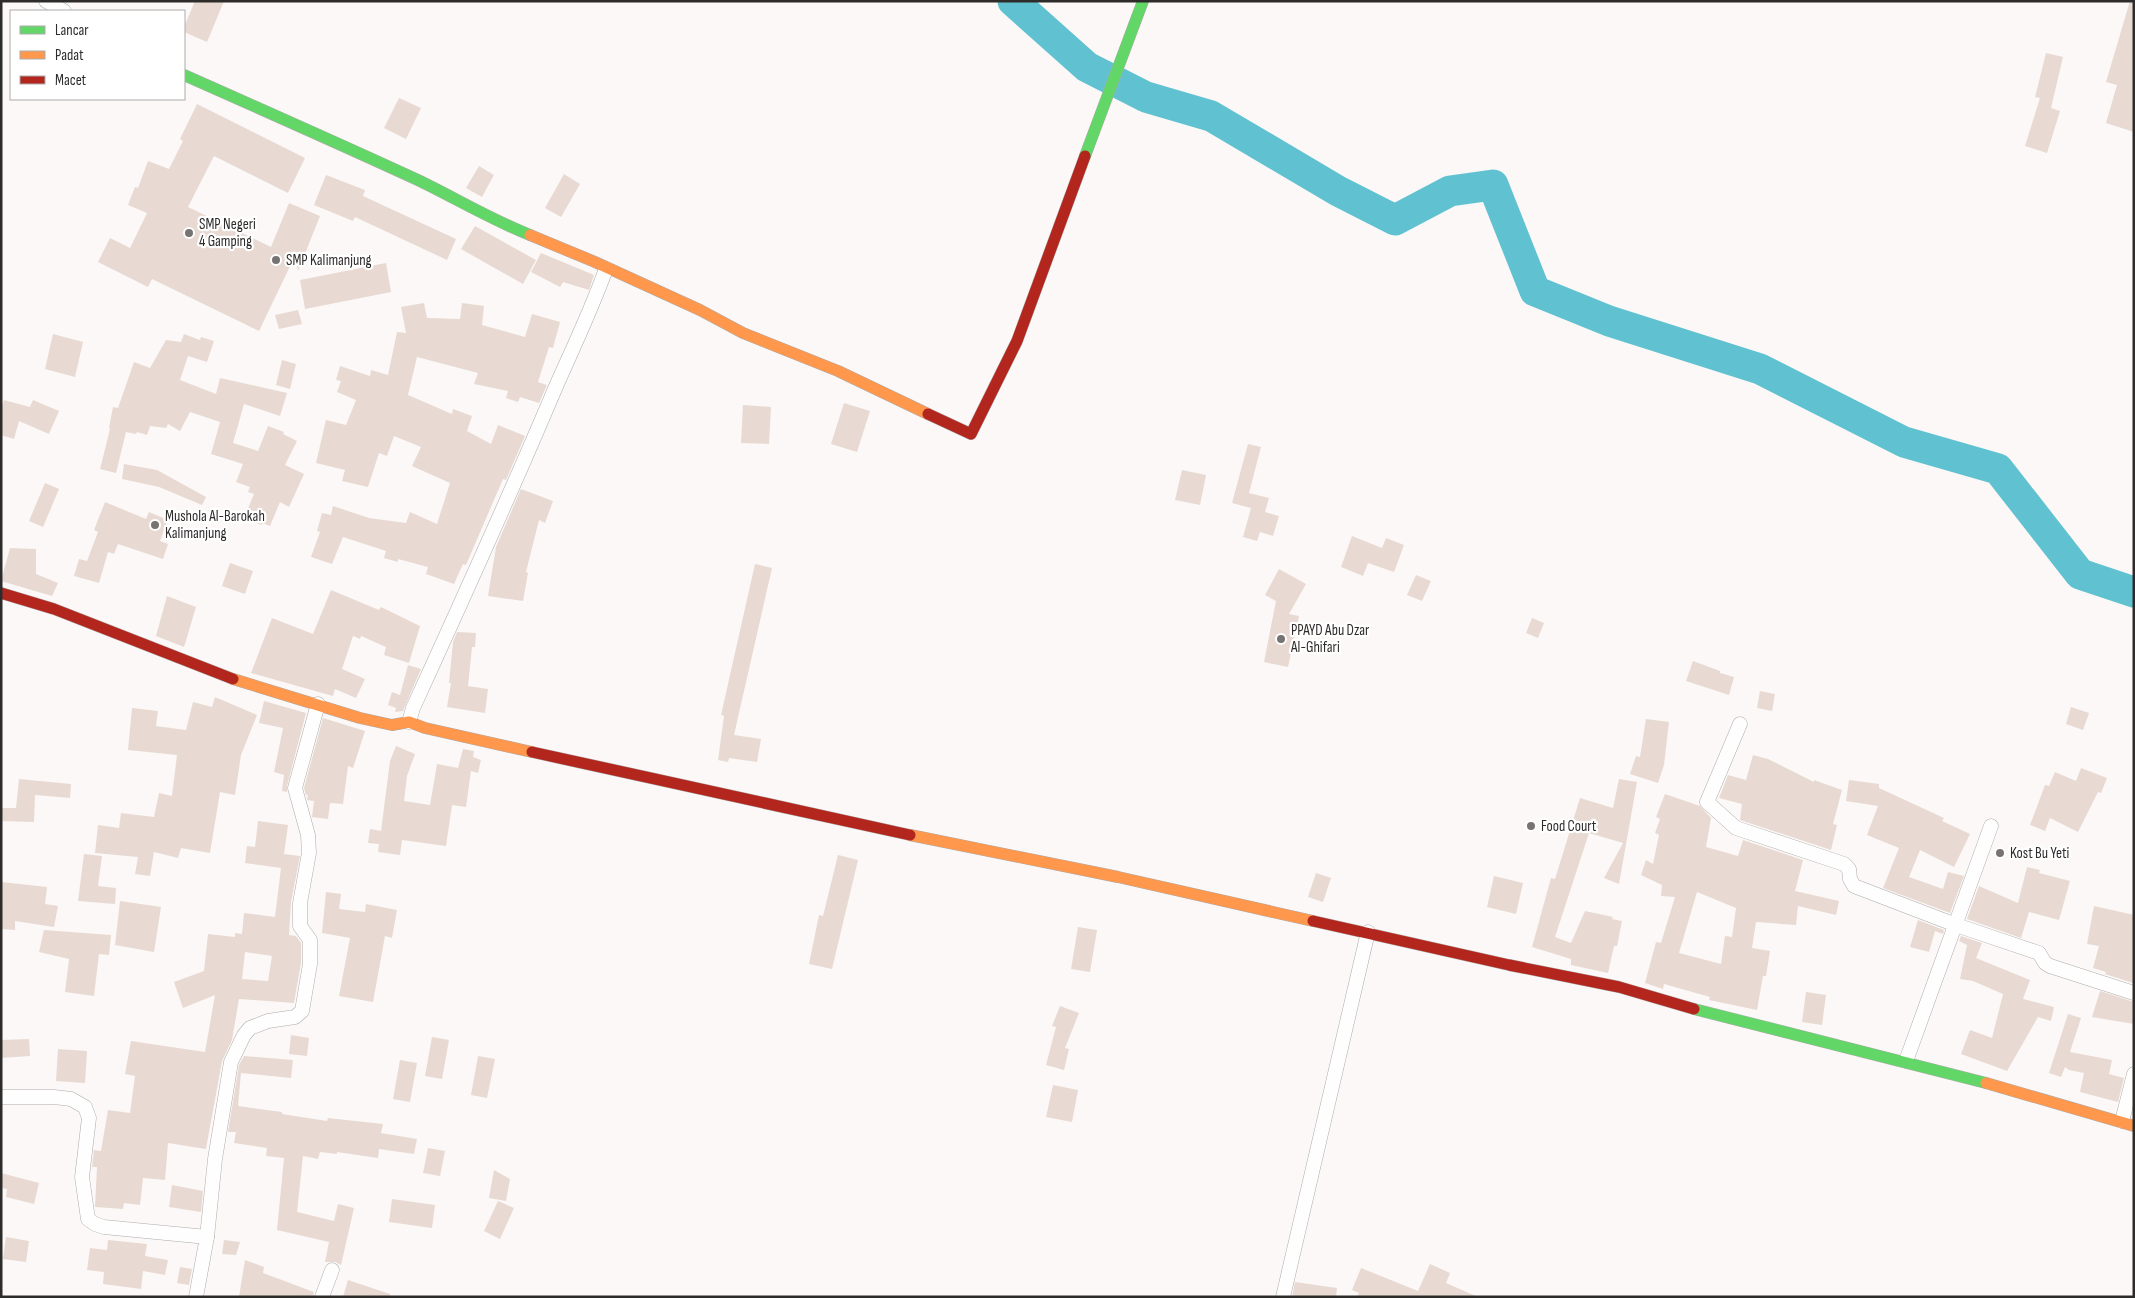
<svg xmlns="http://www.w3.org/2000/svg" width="2135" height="1298" font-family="'Sofia Sans Condensed',sans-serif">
  <rect width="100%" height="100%" fill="#fbf8f7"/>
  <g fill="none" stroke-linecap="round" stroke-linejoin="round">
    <polyline stroke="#60c2d1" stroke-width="31" points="1013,1 1087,67 1146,97 1211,116 1338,191 1395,220 1450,191 1493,185 1535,291 1609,321 1760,369 1904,442 1998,469 2080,574 2134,592"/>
  </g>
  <g fill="#e8dad2" fill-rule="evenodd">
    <polygon points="195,1 224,1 207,42 184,32 184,27"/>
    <polygon points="2130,1 2134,1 2134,132 2106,123 2117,85 2106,82"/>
    <polygon points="2046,53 2063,57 2051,108 2060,111 2047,153 2025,146 2040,98 2035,97"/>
    <polygon points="399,98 421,108 406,139 384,128"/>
    <polygon points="197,104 305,158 288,193 214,156 188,207 271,247 289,203 320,216 298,271 295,256 259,331 152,279 148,287 98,262 110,238 130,248 147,213 128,205 135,187 138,188 148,161 169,169 183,141 180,139"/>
    <polygon points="479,166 494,175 482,197 466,188"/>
    <polygon points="564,174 580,184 561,217 545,208"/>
    <polygon points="326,175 365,190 363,196 456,239 447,260 355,217 353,221 314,205"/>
    <polygon points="475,226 536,260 523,284 461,249"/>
    <polygon points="541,253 594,275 589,290 563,282 560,287 531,272"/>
    <polygon points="386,263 391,292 305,309 300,280"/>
    <polygon points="424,303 427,318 460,319 462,303 484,306 482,325 525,337 532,314 560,322 553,348 549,347 538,382 547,385 539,403 520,397 518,402 506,398 508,391 474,384 478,373 417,357 408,395 452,414 453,409 472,416 467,431 491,444 498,425 525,436 506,480 503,479 466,565 463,564 454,584 426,574 428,567 398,559 398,562 384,558 386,551 343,537 332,564 311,557 320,532 317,531 322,513 331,515 333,506 369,518 406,523 410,512 437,524 450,483 412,466 421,447 394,436 387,456 379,453 368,487 342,481 345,470 316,463 326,420 346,425 356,400 337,392 341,381 336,380 340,366 370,376 371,370 388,375 397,332 406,333 401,307"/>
    <polygon points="298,310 302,324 279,329 275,315"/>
    <polygon points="53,334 83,342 75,377 45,369"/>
    <polygon points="184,334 200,340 201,337 214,341 207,362 188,356 180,380 216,394 220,378 287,393 280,416 244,404 233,443 258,451 268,426 284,432 283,434 297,441 285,465 304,474 289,507 280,502 270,526 262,523 261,525 244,518 254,494 248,492 250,487 236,482 243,464 211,454 220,422 190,412 180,431 168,424 166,428 150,426 147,435 137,432 136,434 126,432 116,473 100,469 110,429 109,428 113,407 118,408 134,362 150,368 166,340 181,342"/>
    <polygon points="282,360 296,364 290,389 276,385"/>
    <polygon points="4,400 30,407 33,400 59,411 49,434 19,421 14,439 1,435 1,410"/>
    <polygon points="844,403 870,411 857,452 831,444"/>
    <polygon points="743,405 771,407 769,444 741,443"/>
    <polygon points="1248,444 1261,447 1249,493 1269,498 1265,512 1279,516 1273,536 1260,532 1257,541 1243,537 1251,508 1232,503"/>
    <polygon points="124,464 157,470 206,497 202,505 159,487 122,479"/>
    <polygon points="1182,470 1206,475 1200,505 1175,500"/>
    <polygon points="45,483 59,489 43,527 29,521"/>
    <polygon points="521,489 553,501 545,523 539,520 526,572 528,573 523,601 488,596 496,547"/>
    <polygon points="105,502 146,519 149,512 168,520 160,541 168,544 163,559 118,544 114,554 108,552 99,583 74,576 79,559 87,561 98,532 94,530"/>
    <polygon points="1352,536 1382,548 1386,538 1404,545 1394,572 1368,563 1363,576 1341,567"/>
    <polygon points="10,548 36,549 36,574 58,583 52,596 1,581"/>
    <polygon points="230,563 253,571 245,594 222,586"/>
    <polygon points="755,564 772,568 734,735 761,739 757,762 729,758 728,762 718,760 724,716 721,715"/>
    <polygon points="1279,569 1306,584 1289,614 1299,616 1288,667 1264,662 1276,601 1265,595"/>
    <polygon points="1416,575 1431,581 1422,601 1407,595"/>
    <polygon points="331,590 379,610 381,607 420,626 409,663 384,655 386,647 361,636 360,639 353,636 342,669 365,679 356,698 335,689 333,696 251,673 272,618 313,634"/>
    <polygon points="167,596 196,607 184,647 156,636"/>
    <polygon points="1532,618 1544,623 1538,638 1526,633"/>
    <polygon points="457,632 476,633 475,647 472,647 468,686 488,689 485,713 447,707 451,683 449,683 453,642"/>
    <polygon points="1693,661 1720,671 1720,673 1734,677 1729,695 1686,681"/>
    <polygon points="408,665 421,669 403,711 395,712 396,708 388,705 392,692 400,695"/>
    <polygon points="1760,691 1775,694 1772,711 1757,708"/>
    <polygon points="215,697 257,715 241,755 235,795 220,792 210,853 181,848 178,858 154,852 150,876 135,874 138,857 95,853 98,825 119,828 121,813 154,817 159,793 172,796 177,755 128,750 132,708 158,711 156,726 186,730 193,702 212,707"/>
    <polygon points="264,701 306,713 287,786 287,792 282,791 284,775 274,772 283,728 259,723"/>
    <polygon points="2071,707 2089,713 2083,730 2066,724"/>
    <polygon points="323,718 365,731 353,768 348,766 343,804 330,803 328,819 312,817 314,801 307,800 308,795 306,795 304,788"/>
    <polygon points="1646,719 1669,722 1664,765 1658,783 1630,774 1636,756 1640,757"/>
    <polygon points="396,746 415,754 407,776 404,801 430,805 437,764 458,768 463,749 474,751 473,757 481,760 478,773 471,771 466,807 452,805 446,846 402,840 400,855 378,852 379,844 368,843 370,829 381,831 390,761"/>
    <polygon points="1753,755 1768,759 1814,782 1814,780 1842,790 1833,824 1837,825 1831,850 1740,820 1742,804 1719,798 1728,775 1746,780"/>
    <polygon points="2081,768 2107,778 2101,793 2098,792 2078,832 2050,818 2045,831 2030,825 2045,785 2049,786 2055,772 2076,781"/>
    <polygon points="19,779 71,784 70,798 35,795 34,822 1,821 1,808 16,808"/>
    <polygon points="1619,779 1637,782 1619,884 1604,878 1623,843 1589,833 1555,937 1571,943 1585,911 1613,917 1612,919 1622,921 1617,946 1614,946 1608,973 1571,965 1571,959 1532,947 1551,878 1555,879 1580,798 1613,808"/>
    <polygon points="1849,780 1879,784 1879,788 1944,818 1942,821 1970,834 1954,867 1920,850 1909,877 1943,889 1948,872 1964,876 1950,913 1883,888 1899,848 1867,835 1878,806 1846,801"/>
    <path d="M1665,794L1700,806L1711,818L1706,847L1738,856L1743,840L1803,860L1795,891L1839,901L1836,915L1798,906L1796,925L1756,922L1752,948L1770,951L1766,976H1763L1757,1010L1709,1000L1710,997L1664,984L1663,989L1645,983L1656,942L1661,943L1675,897L1661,896L1662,885L1641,875L1646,860L1653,864L1659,835L1655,833L1660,819L1656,817ZM1697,892L1736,908L1732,937L1725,936L1721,964L1679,953Z"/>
    <path d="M258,821L288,825L284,854L300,856L291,902L289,935L296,936L301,943V963L294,1003L239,999L232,1040L222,1061L206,1149L168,1143L165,1180L143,1178L140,1205L124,1203L123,1209L95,1207L97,1167H92L94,1150L101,1151L108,1110L130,1113L135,1076L125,1074L131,1041L205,1052L215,995L183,1008L174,982L204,971L208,934L235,937V933L242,934L244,913L275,917L281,868L245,863L247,846L255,847ZM245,952L272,956L268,981L242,979Z"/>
    <polygon points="84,854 102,856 98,886 116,888 115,904 78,901"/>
    <polygon points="838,855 858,860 832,969 809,964 819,915 823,916"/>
    <polygon points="2027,867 2040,870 2039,873 2070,881 2059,920 2029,912 2021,938 1967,919 1979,886 2018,903"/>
    <polygon points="1316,873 1331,878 1323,902 1308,897"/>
    <polygon points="1494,876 1523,883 1516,914 1487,907"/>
    <polygon points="1,882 47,887 45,904 58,906 54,927 15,921 15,930 1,929"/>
    <polygon points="326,892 341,894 339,909 365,912 366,904 397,910 392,938 385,936 373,1002 339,996 350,938 322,933"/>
    <polygon points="120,901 161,907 154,952 115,945"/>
    <polygon points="2094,906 2134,915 2133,983 2105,974 2106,972 2093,968 2099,946 2087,944"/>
    <polygon points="1918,920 1944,930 1943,934 1935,931 1929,952 1910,947"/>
    <polygon points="1078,927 1097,930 1090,972 1071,969"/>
    <polygon points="44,930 111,935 109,955 99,954 94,996 65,992 69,959 39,952"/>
    <polygon points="1961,936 1982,943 1976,958 2030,980 2023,999 2054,1007 2051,1021 2038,1017 2007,1071 1961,1054 1970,1030 1992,1038 2003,994 1973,981 1960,979 1967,945 1959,941"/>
    <polygon points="2100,991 2134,1002 2134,1024 2092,1017"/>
    <polygon points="1806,992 1826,995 1822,1025 1802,1022"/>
    <polygon points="1060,1006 1079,1013 1065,1048 1069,1049 1064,1070 1046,1065 1056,1027 1052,1026"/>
    <polygon points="2068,1014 2081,1018 2070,1052 2112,1060 2109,1074 2124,1078 2118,1102 2080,1092 2084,1073 2069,1070 2065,1067 2061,1077 2049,1073"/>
    <polygon points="291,1035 309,1038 307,1056 289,1054"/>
    <polygon points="432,1037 449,1040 442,1079 425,1076"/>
    <polygon points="29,1039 30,1056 1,1058 1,1040"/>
    <polygon points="58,1049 87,1051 85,1083 56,1081"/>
    <polygon points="244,1056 293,1060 291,1078 241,1073 238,1106 282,1112 282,1114 327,1121 328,1118 383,1124 381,1133 417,1139 414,1154 379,1149 378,1158 337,1152 337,1154 320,1152 318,1159 303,1156 297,1212 334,1221 338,1204 354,1208 341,1265 335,1262 325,1262 329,1242 277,1230 284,1158 266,1156 267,1148 234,1143 236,1132 228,1132 239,1065"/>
    <polygon points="478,1056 495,1059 487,1098 471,1095"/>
    <polygon points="400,1060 417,1063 410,1102 393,1099"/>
    <polygon points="1053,1085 1078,1090 1072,1122 1046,1117"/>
    <polygon points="428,1148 445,1151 440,1176 423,1173"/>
    <polygon points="494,1170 510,1179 506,1201 489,1198"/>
    <polygon points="1,1173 39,1183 34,1204 6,1197 7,1189 1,1188"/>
    <polygon points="172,1185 203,1191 201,1212 169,1207"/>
    <polygon points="392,1199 435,1205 432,1228 389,1222"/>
    <polygon points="498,1201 514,1208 500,1239 484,1231"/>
    <polygon points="6,1237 29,1241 26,1262 3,1259"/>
    <polygon points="108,1240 147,1244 145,1256 168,1260 165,1275 143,1271 141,1289 103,1284 104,1272 87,1270 90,1248 107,1250"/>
    <polygon points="224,1240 240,1242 236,1255 222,1254"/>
    <polygon points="245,1260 264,1267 263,1273 314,1292 313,1297 239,1297"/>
    <polygon points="1430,1264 1450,1273 1446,1283 1478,1297 1357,1297 1359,1293 1352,1290 1361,1268 1418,1291"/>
    <polygon points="180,1267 192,1269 189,1285 177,1283"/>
    <polygon points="348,1280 390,1294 390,1297 343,1297"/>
    <polygon points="1295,1282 1337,1288 1336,1297 1292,1297"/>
  </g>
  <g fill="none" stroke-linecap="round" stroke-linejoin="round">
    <g stroke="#aeacab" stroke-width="15">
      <g id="street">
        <polyline points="46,1 64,11"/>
        <path d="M409,722L413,708C462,601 511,493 557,384C574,346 592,308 606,269"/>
        <polyline points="1740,724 1707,802 1736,828 1844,864 1849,869 1850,879 1854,886 1956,925 2039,953 2045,963 2050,966 2134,993"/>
        <polyline points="1906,1061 1991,826"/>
        <polyline points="1,1097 54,1097 71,1099 85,1107 89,1118 82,1177 88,1219 95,1224 104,1227 207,1237 196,1297"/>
        <polyline points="2122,1121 2134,1074"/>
        <polyline points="207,1237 215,1159 231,1062 244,1035 250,1028 268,1021 295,1017 302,1011 310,964 310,940 300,926 300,903 309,853 308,835 295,788 318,704"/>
        <polyline points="322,1297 332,1270"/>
        <polyline points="1283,1297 1368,932"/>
      </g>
    </g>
    <g stroke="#aeacab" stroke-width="12">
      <g id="fast">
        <path d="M184,75C263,110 342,145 420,181C457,199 492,220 530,235"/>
        <polyline points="1085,156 1143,1"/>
        <polyline points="1694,1009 1986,1083"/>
      </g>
    </g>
    <g stroke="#aeacab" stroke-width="12">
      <g id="slow">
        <polyline points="530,235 595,262 700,310 743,333 838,371 928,414"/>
        <polyline points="233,679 360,718 392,725 409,722 425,728 532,752"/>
        <polyline points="910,835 1118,877 1313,921"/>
        <polyline points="1986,1083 2134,1126"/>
      </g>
    </g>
    <g stroke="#aeacab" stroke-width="12">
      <g id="jam">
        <polyline points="928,414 971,434 1017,341 1085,156"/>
        <polyline points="1,593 54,609 233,679"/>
        <polyline points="532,752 910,835"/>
        <polyline points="1313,921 1509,965 1619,987 1694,1009"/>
      </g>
    </g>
    <use href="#street" stroke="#fefefe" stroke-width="14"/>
    <use href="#fast" stroke="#63d668" stroke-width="11"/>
    <use href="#slow" stroke="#ff974d" stroke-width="11"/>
    <use href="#jam" stroke="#b3261e" stroke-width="11"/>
  </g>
  <g fill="#767372" stroke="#fff" stroke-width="2">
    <circle cx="189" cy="233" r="5"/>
    <circle cx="276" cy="260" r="5"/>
    <circle cx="155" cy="525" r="5"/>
    <circle cx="1281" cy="639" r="5"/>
    <circle cx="1531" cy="826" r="5"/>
    <circle cx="2000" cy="853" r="5"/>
  </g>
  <g text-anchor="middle" stroke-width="4.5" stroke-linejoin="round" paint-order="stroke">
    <g font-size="15" fill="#2e2c2b" stroke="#fff" text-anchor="start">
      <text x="199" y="229">SMP Negeri<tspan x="199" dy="17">4 Gamping</tspan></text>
      <text x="286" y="265">SMP Kalimanjung</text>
      <text x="165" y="521">Mushola Al-Barokah<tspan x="165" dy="17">Kalimanjung</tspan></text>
      <text x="1291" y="635">PPAYD Abu Dzar<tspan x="1291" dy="17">Al-Ghifari</tspan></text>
      <text x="1541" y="831">Food Court</text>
      <text x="2010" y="858">Kost Bu Yeti</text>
    </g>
  </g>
  <rect width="2135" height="1298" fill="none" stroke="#2e2c2b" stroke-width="5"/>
  <rect x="10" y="10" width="175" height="90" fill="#ffffff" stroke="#ababaa"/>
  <rect x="20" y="26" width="25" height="8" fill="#63d668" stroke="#ababaa"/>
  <text x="55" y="35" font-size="15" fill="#2e2c2b">Lancar</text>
  <rect x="20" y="51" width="25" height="8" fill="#ff974d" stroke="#ababaa"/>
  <text x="55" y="60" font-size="15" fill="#2e2c2b">Padat</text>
  <rect x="20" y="76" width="25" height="8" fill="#b3261e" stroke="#ababaa"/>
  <text x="55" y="85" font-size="15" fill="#2e2c2b">Macet</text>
</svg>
